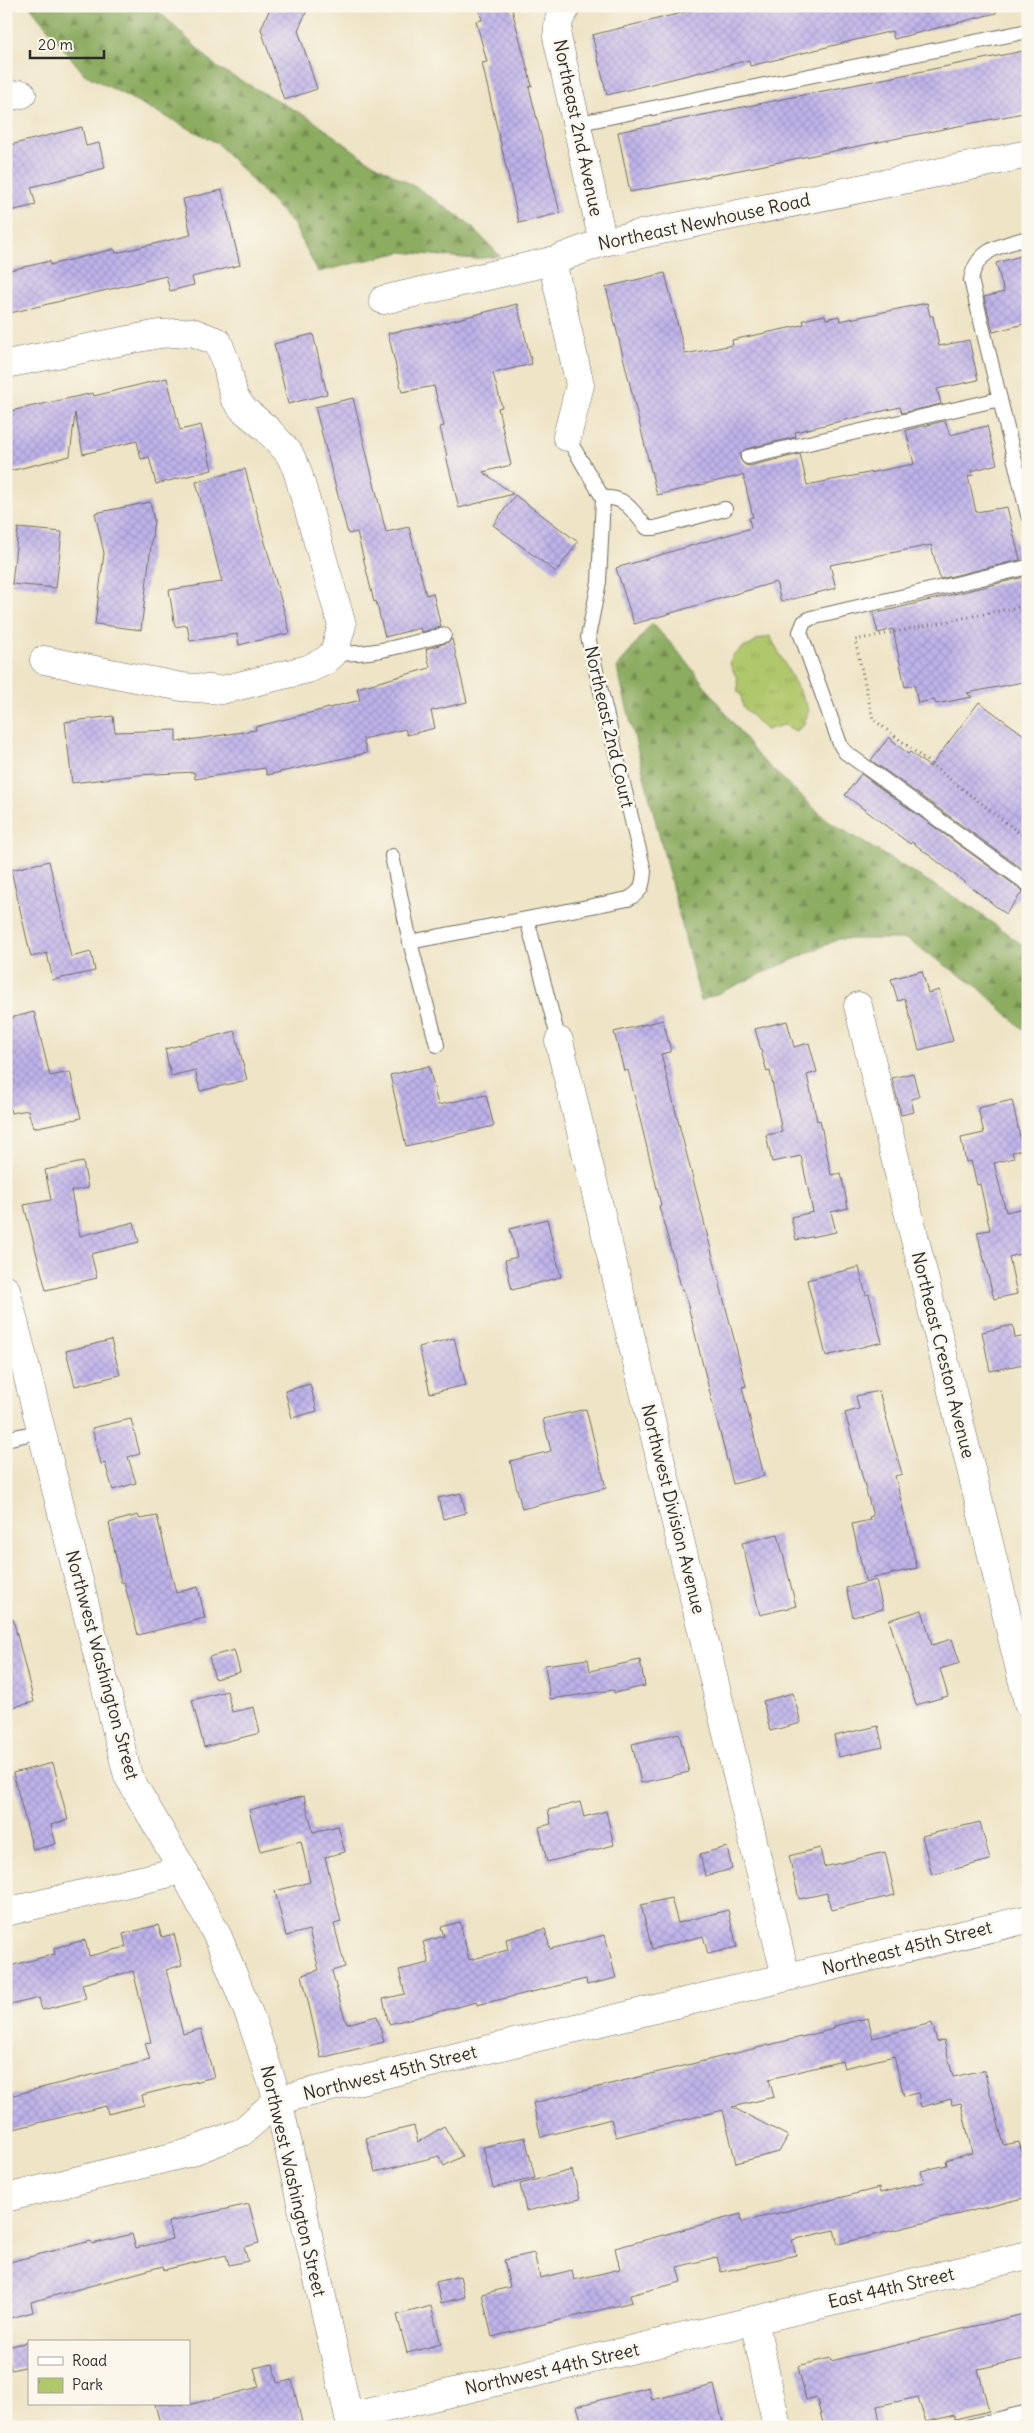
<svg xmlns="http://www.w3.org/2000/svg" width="1034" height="2433" font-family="Delius,sans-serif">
  <defs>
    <pattern id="forest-firs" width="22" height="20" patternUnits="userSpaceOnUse" patternTransform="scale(1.25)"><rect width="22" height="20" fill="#8cac60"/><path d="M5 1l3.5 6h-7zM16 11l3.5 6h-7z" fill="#738c4f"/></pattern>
    <pattern id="park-tufts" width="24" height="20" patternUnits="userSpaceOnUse" patternTransform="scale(1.25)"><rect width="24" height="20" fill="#b1c76c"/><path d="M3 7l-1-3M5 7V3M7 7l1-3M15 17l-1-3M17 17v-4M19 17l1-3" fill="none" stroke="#98ab5e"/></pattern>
    <pattern id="building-cross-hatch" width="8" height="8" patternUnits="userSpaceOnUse" patternTransform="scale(1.25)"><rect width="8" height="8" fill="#beb2e9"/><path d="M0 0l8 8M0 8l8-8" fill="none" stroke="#a399c8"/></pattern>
  </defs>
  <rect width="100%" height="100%" fill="#fbf7ec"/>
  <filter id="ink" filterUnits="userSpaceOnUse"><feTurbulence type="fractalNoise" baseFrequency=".02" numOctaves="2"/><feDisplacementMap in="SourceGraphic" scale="10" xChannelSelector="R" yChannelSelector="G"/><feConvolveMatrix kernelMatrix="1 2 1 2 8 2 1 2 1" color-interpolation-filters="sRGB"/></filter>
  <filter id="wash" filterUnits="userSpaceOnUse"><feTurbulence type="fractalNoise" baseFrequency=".0096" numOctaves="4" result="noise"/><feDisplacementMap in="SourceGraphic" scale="20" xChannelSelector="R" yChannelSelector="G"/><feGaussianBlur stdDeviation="1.12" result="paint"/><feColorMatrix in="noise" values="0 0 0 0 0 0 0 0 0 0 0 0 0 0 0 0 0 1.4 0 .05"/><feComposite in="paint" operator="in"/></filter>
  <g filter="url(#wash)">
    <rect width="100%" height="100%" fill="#eee4c6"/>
    <g fill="url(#forest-firs)" stroke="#5c6c46">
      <polygon points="30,6 153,6 218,68 311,119 364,158 419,189 468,223 500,256 474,259 401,252 318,272 294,225 217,143 84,74"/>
      <polygon points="652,623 683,657 758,756 828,821 969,906 1028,949 1028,1034 978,987 906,939 839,939 701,1001 617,668"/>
    </g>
    <polygon fill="url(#park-tufts)" stroke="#6e794c" points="770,636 809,710 803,726 796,731 784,725 766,730 743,707 741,695 738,692 737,678 730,664 732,656 743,648 753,644 756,640"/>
    <g id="blocks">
      <g fill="url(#building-cross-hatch)">
        <polygon points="271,6 309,6 298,30 317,89 284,100 261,29"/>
        <polygon points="478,6 511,6 532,86 529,87 560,213 519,223 482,63 487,62 476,21 482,20"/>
        <polygon points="710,6 996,6 996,13 894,39 892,31 750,66 749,60 607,95 592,35"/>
        <polygon points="1028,50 1028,112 630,192 618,132"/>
        <polygon points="82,127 86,146 99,143 105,168 31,187 36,205 6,212 6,146"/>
        <polygon points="222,190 240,265 192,277 194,285 170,291 166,276 6,314 6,271 50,261 50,265 114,249 116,253 191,235 183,199"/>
        <polygon points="1028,254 1028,323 993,332 984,297 1004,292 996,263"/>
        <polygon points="665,273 685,354 733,345 732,340 798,326 804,324 803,320 825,315 826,319 839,316 840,321 927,303 930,316 933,316 939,346 969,340 978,380 937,389 941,404 902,413 900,407 795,432 796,437 746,449 740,454 740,459 745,465 749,466 800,454 807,485 914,464 906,430 945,421 950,435 987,426 997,464 972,471 973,475 968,476 976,512 1007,507 1020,560 940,579 931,545 830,565 836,588 781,602 776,582 634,624 616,568 751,528 749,518 753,517 743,475 657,495 606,287"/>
        <polygon points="517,304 532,364 493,373 502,407 498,408 511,465 483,472 513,494 459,508 446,456 447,456 440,427 444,426 434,386 402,392 388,333 439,324"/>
        <polygon points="313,334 327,394 288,404 274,344"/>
        <polygon points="167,378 180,430 201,425 212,470 156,484 149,457 141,459 137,441 83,454 75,413 70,456 6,472 6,412 93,393 94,396"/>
        <polygon points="353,398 386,532 409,527 426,595 433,593 441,627 421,632 420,628 385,637 376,601 374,602 357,532 348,534 315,407"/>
        <polygon points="245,469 290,633 239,645 237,634 190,641 187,625 175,627 169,590 222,582 196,482"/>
        <polygon points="515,495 578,542 556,572 493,525"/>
        <polygon points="150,502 154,520 141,630 95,624 104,553 95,513"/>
        <polygon points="18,528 62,532 56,588 12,584"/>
        <polygon points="1024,577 1025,580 1028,580 1028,681 967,693 972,697 936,704 934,700 918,703 914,685 905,687 893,629 878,633 873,614"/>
        <polygon points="452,639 467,702 431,711 435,728 407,735 405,729 363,739 367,753 267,775 265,768 195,779 194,772 138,775 72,783 65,722 113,716 115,732 176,730 176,742 256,730 255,727 360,700 357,688 430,668 426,649 446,643"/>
        <polygon points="979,702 1028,738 1028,873 871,760 889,737 908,754 910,752 930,767"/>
        <polygon points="861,774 1023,891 1006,914 912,842 910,844 845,795"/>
        <polygon points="49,861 71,957 91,952 95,971 53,980 47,953 31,957 11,870"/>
        <polygon points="922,971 928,993 939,990 953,1041 919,1050 905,999 898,1001 891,979"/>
        <polygon points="34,1012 50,1076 70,1072 81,1118 33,1128 28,1110 11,1113 6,1091 6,1019"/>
        <polygon points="663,1020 671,1052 661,1054 746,1386 742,1387 764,1476 733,1484 684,1290 682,1290 659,1206 661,1205 628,1070 624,1071 614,1032"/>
        <polygon points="787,1021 794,1047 809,1043 817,1072 807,1075 817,1121 820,1120 831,1175 841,1173 848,1208 831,1212 836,1232 796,1240 791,1217 813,1212 801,1156 772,1162 766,1135 782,1132 770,1071 767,1072 755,1029"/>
        <polygon points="235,1031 247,1080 200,1091 195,1070 171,1076 165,1049"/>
        <polygon points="429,1066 438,1105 486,1095 494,1126 406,1146 390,1075"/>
        <polygon points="913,1073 919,1097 911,1099 914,1112 901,1115 892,1078"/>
        <polygon points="1012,1100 1023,1150 1012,1152 1014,1158 994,1163 1006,1212 1028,1207 1028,1252 1009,1257 1017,1294 994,1299 977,1232 990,1230 980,1184 977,1185 971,1161 966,1162 961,1138 984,1133 978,1108"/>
        <polygon points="83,1162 88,1188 71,1191 80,1236 134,1222 139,1242 91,1254 97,1278 46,1290 24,1205 51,1200 45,1170"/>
        <polygon points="547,1219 561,1277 512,1290 505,1260 517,1257 510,1229"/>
        <polygon points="859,1267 866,1295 869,1294 882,1342 826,1356 807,1280"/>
        <polygon points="1013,1325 1015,1338 1028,1336 1028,1363 990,1371 982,1332"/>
        <polygon points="454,1338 466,1385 430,1393 419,1347"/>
        <polygon points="111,1340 120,1375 75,1386 66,1351"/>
        <polygon points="310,1384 317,1411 292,1418 285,1391"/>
        <polygon points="879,1391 902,1474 895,1476 917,1568 865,1580 852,1524 870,1520 869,1517 873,1516 845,1413 859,1409 856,1396"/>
        <polygon points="586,1409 606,1488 522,1509 510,1461 551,1451 543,1419"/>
        <polygon points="131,1419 140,1454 128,1457 136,1483 113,1490 105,1463 101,1464 92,1428"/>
        <polygon points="461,1493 466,1513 443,1519 438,1498"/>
        <polygon points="138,1515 140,1519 157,1516 176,1593 198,1587 205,1618 138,1635 124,1582 121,1582 109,1523"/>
        <polygon points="778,1534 796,1606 760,1615 742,1543"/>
        <polygon points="876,1580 883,1609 853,1617 846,1588"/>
        <polygon points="922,1610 932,1645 952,1639 960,1663 940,1669 948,1696 916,1705 889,1620"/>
        <polygon points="13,1619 34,1702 6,1709 6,1620"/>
        <polygon points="234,1650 240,1672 215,1679 209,1657"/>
        <polygon points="588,1659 590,1671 640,1660 645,1686 614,1693 614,1690 550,1699 545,1665"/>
        <polygon points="227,1691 232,1712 254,1707 260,1733 204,1747 192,1700"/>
        <polygon points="793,1693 801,1723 770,1731 763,1701"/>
        <polygon points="878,1726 883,1747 839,1757 834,1736"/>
        <polygon points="679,1733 689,1772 641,1783 632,1744"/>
        <polygon points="53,1763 68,1820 51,1825 56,1844 33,1850 13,1773"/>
        <polygon points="304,1796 313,1832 338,1826 345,1852 325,1857 341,1922 334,1924 345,1967 332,1971 342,2009 347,2024 377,2016 384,2042 321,2058 302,1975 319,1970 309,1930 286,1936 275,1891 310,1882 301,1841 260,1851 249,1810"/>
        <polygon points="580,1802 584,1817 606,1811 614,1845 547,1862 539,1827 551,1824 548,1810"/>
        <polygon points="980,1822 990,1860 932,1875 922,1836"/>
        <polygon points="727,1847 732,1869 705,1876 700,1854"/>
        <polygon points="820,1848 824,1867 885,1852 895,1895 831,1910 827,1893 799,1899 789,1856"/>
        <polygon points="671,1898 678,1923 728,1910 737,1947 708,1954 703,1936 652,1949 641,1905"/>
        <polygon points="460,1922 469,1960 508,1950 506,1939 545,1929 550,1949 605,1935 616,1978 587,1985 586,1979 477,2005 477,2002 389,2024 383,1999 405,1994 399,1970 429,1963 423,1942 444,1936 441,1927"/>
        <polygon points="158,1925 162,1937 174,1934 182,1965 166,1970 183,2034 201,2029 214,2077 142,2095 144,2105 108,2114 106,2106 6,2131 6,2097 150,2060 145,2043 151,2042 133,1971 82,1984 86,1999 42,2010 39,1998 6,2006 6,1967 55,1954 54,1948 85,1940 89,1956 126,1947 123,1934"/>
        <polygon points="868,2018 873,2038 932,2023 937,2042 944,2040 953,2077 984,2070 1004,2145 1019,2142 1028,2176 1028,2197 838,2244 834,2230 792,2240 796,2255 721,2272 717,2257 677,2267 681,2282 630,2295 632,2302 492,2337 482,2294 510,2287 504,2260 534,2253 540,2278 572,2270 574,2280 620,2269 615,2248 741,2214 742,2222 879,2188 880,2193 924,2182 921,2171 947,2165 946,2160 972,2153 961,2103 952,2105 951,2099 921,2107 918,2093 904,2096 894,2056 844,2068 842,2061 769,2079 774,2097 732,2107 788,2136 779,2152 736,2163 723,2110 616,2137 611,2119 541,2137 533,2103 834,2029 834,2026"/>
        <polygon points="414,2126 418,2142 444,2126 462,2156 444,2166 439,2156 375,2172 366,2138"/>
        <polygon points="525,2137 535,2178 493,2188 483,2147"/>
        <polygon points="572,2170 580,2199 526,2211 520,2184"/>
        <polygon points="249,2204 259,2243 244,2247 248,2261 229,2265 226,2255 164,2270 163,2266 31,2302 33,2312 6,2319 6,2263 91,2241 92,2244 132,2234 136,2248 172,2239 168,2222"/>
        <polygon points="460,2276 465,2297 441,2303 436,2282"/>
        <polygon points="431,2306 441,2344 407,2353 397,2315"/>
        <polygon points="1028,2313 1028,2358 978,2369 989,2411 955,2419 954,2415 926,2422 918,2397 877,2406 881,2427 824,2427 816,2397 806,2400 798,2366 830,2358 831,2361"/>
        <polygon points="29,2342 29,2366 11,2370 6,2347"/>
        <polygon points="273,2364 277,2383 292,2380 302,2423 287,2427 161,2427 155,2404 192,2404 259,2387 254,2368"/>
        <polygon points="714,2385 724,2427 583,2427 577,2406 649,2387 652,2400"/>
      </g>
    </g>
  </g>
  <g filter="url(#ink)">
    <use href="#blocks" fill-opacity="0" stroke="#6f6c61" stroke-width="1"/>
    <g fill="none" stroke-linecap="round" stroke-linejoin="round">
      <g stroke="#6f6c61" stroke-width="16">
        <g id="service">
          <polyline points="575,124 1028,31"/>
          <path d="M1028,238C1002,245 976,249 971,280L1028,515"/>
          <polyline points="748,457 1000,399"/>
          <path d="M603,498C626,496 633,512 647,528H655L725,509"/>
          <polyline points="1028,567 811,618 804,622 800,632 840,744 845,752 1028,884"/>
          <path d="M334,653C371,656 407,644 444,635"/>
          <polyline points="392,856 410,942 437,1045"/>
          <polyline points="527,919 559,1041"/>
          <path d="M410,942L628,899C642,892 643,885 644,871L588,637L599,582L603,498L567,437"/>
          <polyline points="6,1439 42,1431"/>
          <polyline points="967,2427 1028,2412"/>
        </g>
      </g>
      <g stroke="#6f6c61" stroke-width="29">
        <g id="minor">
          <polyline points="567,6 559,20 557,37 603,242"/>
          <polyline points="6,97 22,94"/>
          <polyline points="552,261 580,385 567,437"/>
          <polyline points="383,300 552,261 603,242 1028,154"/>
          <polyline points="6,364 159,334 192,332 218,342 227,366 234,397 243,409 267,429 289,453 297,470 342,625 334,653 325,661 308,669 222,690 182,687 44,660"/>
          <polyline points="858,1006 1028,1703"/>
          <polyline points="559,1041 786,1977"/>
          <polyline points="6,1290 128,1776 183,1870 218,1937 251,2019 278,2100 351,2427"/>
          <polyline points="6,1912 183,1870"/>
          <polyline points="6,2198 188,2153 242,2132 278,2100 1028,1919"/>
          <polyline points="754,2320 777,2427"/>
          <polyline points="349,2417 1028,2255"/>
        </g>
      </g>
      <polyline stroke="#6f6c61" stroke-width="3" stroke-dasharray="1 4" stroke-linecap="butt" points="1028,605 855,640 873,719 1028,840"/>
      <use href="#service" stroke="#fff" stroke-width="14"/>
      <use href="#minor" stroke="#fff" stroke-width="28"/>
    </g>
  </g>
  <g text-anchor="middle" stroke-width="5" stroke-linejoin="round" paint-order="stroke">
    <g font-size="18" fill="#2b2b2b" stroke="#fbf7ec">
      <text transform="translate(578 128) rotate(78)" y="6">Northeast 2nd Avenue</text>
      <text transform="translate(704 222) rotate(-12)" y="6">Northeast Newhouse Road</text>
      <text transform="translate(609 727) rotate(77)" y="6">Northeast 2nd Court</text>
      <text transform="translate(943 1355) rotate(76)" y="6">Northeast Creston Avenue</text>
      <text transform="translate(673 1509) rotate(76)" y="6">Northwest Division Avenue</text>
      <text transform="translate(102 1665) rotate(75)" y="6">Northwest Washington Street</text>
      <text transform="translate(907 1948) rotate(-14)" y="6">Northeast 45th Street</text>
      <text transform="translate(390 2073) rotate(-14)" y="6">Northwest 45th Street</text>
      <text transform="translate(293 2181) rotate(77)" y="6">Northwest Washington Street</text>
      <text transform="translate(891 2288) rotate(-13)" y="6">East 44th Street</text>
      <text transform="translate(552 2369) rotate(-13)" y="6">Northwest 44th Street</text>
    </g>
  </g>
  <rect width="1034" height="2433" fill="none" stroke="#fbf7ec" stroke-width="25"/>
  <rect x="28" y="2340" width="162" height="65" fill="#fbf7ec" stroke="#a8a59f"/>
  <rect x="38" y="2357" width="25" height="8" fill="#ffffff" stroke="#a8a59f"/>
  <text x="72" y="2366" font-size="15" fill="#2b2b2b">Road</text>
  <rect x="38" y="2378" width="25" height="15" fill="url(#park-tufts)" stroke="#a8a59f"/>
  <text x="72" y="2390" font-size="15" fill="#2b2b2b">Park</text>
  <path d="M30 50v8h74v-8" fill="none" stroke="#2b2b2b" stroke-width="2.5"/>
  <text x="38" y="50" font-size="15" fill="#2b2b2b" stroke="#fbf7ec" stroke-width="4" paint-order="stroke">20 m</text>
</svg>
